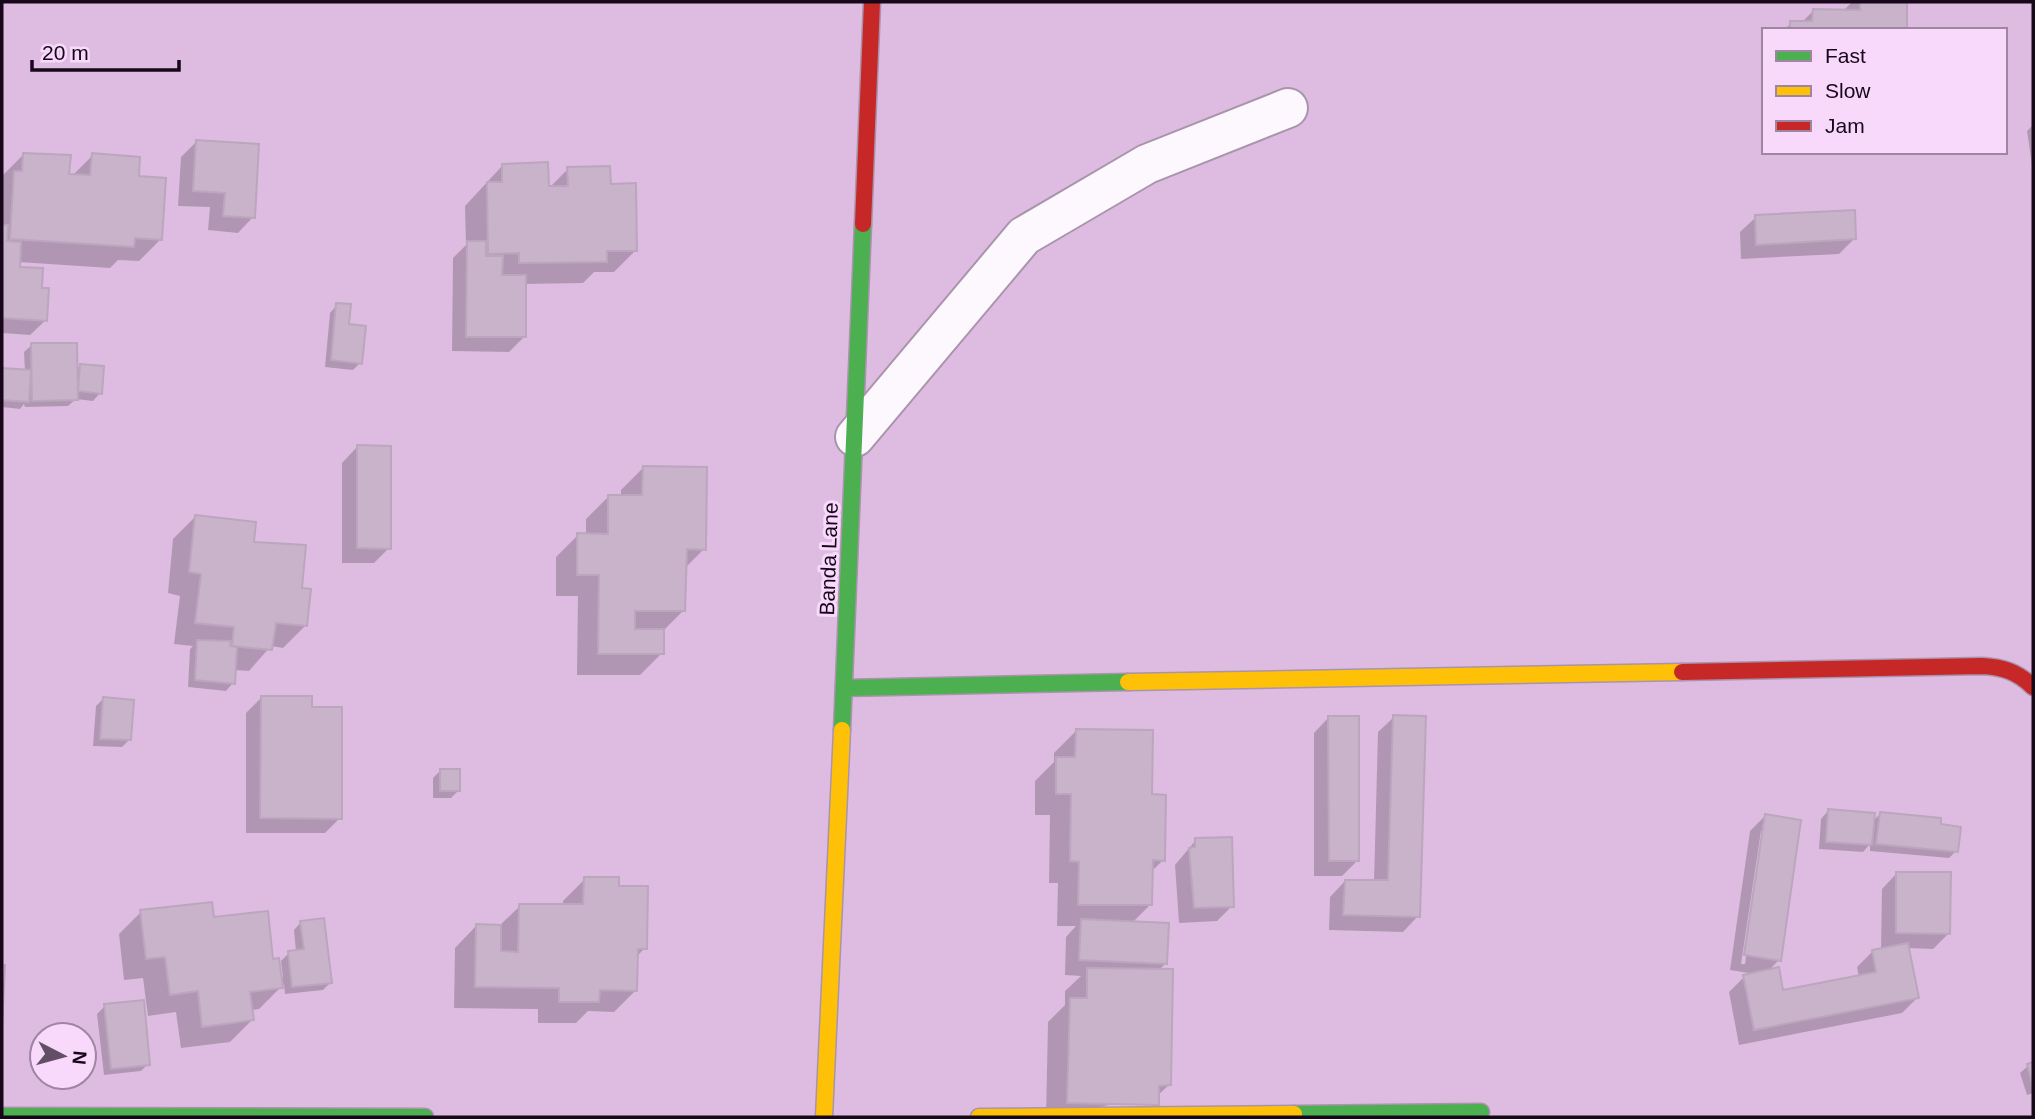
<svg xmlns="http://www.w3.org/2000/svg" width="2035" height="1119" font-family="Helvetica,sans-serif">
  <rect width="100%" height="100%" fill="#ecd1ef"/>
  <path fill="#debce1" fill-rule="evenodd" d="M2,2H2033V1117H2ZM1764,30H2005V152H1764ZM42,1035H84V1077H42Z"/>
  <g fill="#0003" fill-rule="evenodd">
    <polygon points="1852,2 1905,2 1905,30 1784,30 1791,23 1801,23 1813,11 1843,11"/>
    <polygon points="2033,125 2033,171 2027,131"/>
    <polygon points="196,142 253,217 238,233 208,230 210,207 178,206 181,157"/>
    <polygon points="24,154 72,176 93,155 137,178 161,239 139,261 118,260 110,268 18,262 18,268 40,290 46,320 30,335 2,333 2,176"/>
    <polygon points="502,166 548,189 568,169 609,186 636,250 614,272 594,272 583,283 524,284 524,337 509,352 452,351 453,258 466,245 465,206"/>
    <polygon points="1756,217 1855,238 1839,254 1741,259 1740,232"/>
    <polygon points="337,305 360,363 353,370 325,367 330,313"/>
    <polygon points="32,345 76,370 80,365 100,393 93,401 76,399 68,406 25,407 24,404 20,409 2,407 2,370 25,371 24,352"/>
    <polygon points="357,447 389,548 374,563 342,563 342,463"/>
    <polygon points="643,468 704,549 685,568 684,610 662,632 662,653 640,675 577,675 578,596 556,596 556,557 578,535 586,535 586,519 608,497 621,497 621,490"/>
    <polygon points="195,517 252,543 300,589 305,626 283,648 271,646 249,671 234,670 233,683 226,691 188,687 190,649 193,646 174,644 180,596 168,593 173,539"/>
    <polygon points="262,697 310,709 340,818 325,833 246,833 246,713"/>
    <polygon points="103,699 129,740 122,747 93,746 96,706"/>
    <polygon points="1329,717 1357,861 1342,876 1314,876 1314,733"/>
    <polygon points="1394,717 1418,916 1403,932 1329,930 1330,897 1345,881 1374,882 1378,732"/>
    <polygon points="1076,731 1150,796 1163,860 1151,872 1150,905 1132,923 1166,963 1158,971 1169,1085 1157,1096 1046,1117 1048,1022 1065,1005 1065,991 1081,976 1065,975 1066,937 1076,926 1057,926 1058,883 1049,883 1050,815 1035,815 1035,781 1054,762 1054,753"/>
    <polygon points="440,771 459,790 451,798 433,798 433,778"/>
    <polygon points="1828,811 1872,822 1880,814 1939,826 1956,851 1949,858 1870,851 1870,844 1863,852 1819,849 1821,819"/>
    <path d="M1765,816L1779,960L1767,972L1782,992L1859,977L1857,967L1873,951L1881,950L1882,889L1897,873L1949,933L1933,949L1908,948L1917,998L1902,1013L1739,1045L1729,992L1744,977L1755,974L1730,970L1750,831ZM1761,831H1764L1745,964H1741Z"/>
    <polygon points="1196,840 1232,906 1217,921 1179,923 1175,865"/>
    <polygon points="585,879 617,887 645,948 636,957 636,990 614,1012 588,1011 576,1023 538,1023 538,1009 454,1008 455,948 476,926 498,927 520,906 563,906 563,901"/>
    <polygon points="141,912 212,919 272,961 280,978 283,977 281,961 289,953 296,952 294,930 301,922 330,983 323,990 285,994 284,984 259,1009 251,1010 252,1020 230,1042 181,1048 176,1012 148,1016 143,978 124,980 119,934"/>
    <polygon points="105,1006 148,1064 141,1071 104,1075 97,1014"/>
    <polygon points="2033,1064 2033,1093 2027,1095 2020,1073 2028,1066"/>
  </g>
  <g fill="#c9b3cb" stroke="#bba6be" stroke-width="2">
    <polygon points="1860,2 1907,2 1907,30 1790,30 1790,21 1812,21 1813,9 1860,10"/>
    <polygon points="196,140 259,144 255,218 223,216 225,193 193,191"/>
    <polygon points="23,153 71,155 69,174 90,175 92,153 140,157 139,176 166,178 162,240 135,238 134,247 10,239 14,171 22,171"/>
    <polygon points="548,162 549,186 568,186 567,167 610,166 611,184 636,183 637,251 607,251 607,262 519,263 519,253 488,254 487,182 502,182 502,164"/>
    <polygon points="1855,210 1856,239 1756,245 1755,215"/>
    <polygon points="2,225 8,225 7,241 21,242 20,267 43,268 42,288 49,288 47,321 2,318"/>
    <polygon points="467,241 486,241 486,256 503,256 502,275 526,275 526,337 466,337"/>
    <polygon points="336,303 351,304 349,324 366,326 362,364 331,360"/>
    <polygon points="31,343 77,343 78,400 32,401"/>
    <polygon points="80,364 104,366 102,394 78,391"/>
    <polygon points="2,368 31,370 29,402 2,400"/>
    <polygon points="357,445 391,446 391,549 357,548"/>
    <polygon points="643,466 707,467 706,550 687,549 685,611 635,611 635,629 664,629 664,654 598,654 599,575 577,575 577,533 608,534 608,495 642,495"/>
    <polygon points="195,515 256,522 254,542 306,545 302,588 311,589 307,626 276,623 272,650 232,646 234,627 195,623 201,574 189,572"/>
    <polygon points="197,640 231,641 230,646 237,647 235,684 195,680"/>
    <polygon points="261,696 312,696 312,707 342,707 342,819 260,818"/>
    <polygon points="103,697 134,700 131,740 100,739"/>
    <polygon points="1393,715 1426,716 1420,917 1343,915 1345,880 1388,880"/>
    <polygon points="1328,716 1359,716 1359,861 1329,861"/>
    <polygon points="1076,729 1153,730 1152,794 1166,795 1165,861 1153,860 1152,905 1078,905 1079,862 1070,861 1071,794 1056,794 1056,757 1075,757"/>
    <rect x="440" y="769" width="20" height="22"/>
    <polygon points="1828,809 1875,813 1872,845 1826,842"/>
    <polygon points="1880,812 1941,818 1941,824 1961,827 1958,852 1876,844"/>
    <polygon points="1765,814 1801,820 1781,961 1744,955"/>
    <polygon points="1232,837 1234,907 1194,908 1189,848 1195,847 1195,838"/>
    <polygon points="1896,872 1951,872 1950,934 1896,933"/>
    <polygon points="584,877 619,877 619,886 648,886 647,949 638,949 637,991 600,990 599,1002 559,1002 559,988 475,987 476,924 501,925 501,951 518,952 519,904 583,904"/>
    <polygon points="212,902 214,917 268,911 273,959 279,958 283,988 250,992 254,1020 202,1027 198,991 170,995 165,957 146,959 140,910"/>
    <polygon points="324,918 332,983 292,987 288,951 304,949 300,921"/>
    <polygon points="1081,919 1169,923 1167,964 1079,960"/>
    <polygon points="1908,943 1919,998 1754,1030 1743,975 1779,967 1783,990 1876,972 1872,950"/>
    <polygon points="2,965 5,965 2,1027"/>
    <polygon points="1087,968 1173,969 1171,1085 1159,1086 1159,1105 1067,1103 1070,998 1087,998"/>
    <polygon points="144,1000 150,1065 111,1069 104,1004"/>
    <polygon points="2033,1062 2033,1087 2027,1064"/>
  </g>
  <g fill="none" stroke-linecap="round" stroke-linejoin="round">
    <g stroke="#a994ac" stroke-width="42">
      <polyline id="street" points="855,437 1024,236 1147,164 1288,108"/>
    </g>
    <g stroke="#a994ac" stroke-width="19">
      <g id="fast">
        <polyline points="844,688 1128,682"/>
        <polyline points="842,730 863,224"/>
        <polyline points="1294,1114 1481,1112"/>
        <polyline points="2,1116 425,1117"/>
      </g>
    </g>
    <g stroke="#a994ac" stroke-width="19">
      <g id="slow">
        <polyline points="1128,682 1682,672"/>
        <polyline points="824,1117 842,730"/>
        <polyline points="979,1117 1294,1114"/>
      </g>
    </g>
    <g stroke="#a994ac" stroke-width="19">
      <g id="jam">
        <polyline points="863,224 872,2"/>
        <path d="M1682,672L1982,666C2003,667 2018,672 2033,687"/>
      </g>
    </g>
    <use href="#street" stroke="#fcf8fd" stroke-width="38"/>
    <use href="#fast" stroke="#4caf50" stroke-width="16"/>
    <use href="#slow" stroke="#ffc107" stroke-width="16"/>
    <use href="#jam" stroke="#c62828" stroke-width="16"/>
  </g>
  <g text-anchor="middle" stroke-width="6" stroke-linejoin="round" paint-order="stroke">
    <g font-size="21" fill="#18071a" stroke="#f8d9fb">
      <text transform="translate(829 559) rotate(-88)" y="7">Banda Lane</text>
    </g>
  </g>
  <rect width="2035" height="1119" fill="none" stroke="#18071a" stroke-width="7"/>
  <rect x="1762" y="28" width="245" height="126" fill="#f8d9fb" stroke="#9e85a1" stroke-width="2"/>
  <rect x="1776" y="51" width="35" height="10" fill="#4caf50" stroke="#9e85a1" stroke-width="2"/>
  <text x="1825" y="63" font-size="21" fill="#18071a">Fast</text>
  <rect x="1776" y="86" width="35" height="10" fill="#ffc107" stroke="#9e85a1" stroke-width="2"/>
  <text x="1825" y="98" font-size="21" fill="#18071a">Slow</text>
  <rect x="1776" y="121" width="35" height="10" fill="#c62828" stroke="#9e85a1" stroke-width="2"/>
  <text x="1825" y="133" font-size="21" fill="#18071a">Jam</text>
  <g transform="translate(63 1056) rotate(96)"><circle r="33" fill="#f8d9fb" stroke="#9e85a1" stroke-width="2"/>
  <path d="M0-5L12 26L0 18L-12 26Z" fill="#624e65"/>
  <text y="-10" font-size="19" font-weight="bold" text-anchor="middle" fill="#18071a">N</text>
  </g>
  <path d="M32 60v10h147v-10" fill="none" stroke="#18071a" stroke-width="3.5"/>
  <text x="42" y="60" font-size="21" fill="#18071a" stroke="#f8d9fb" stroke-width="5" paint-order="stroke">20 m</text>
</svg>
